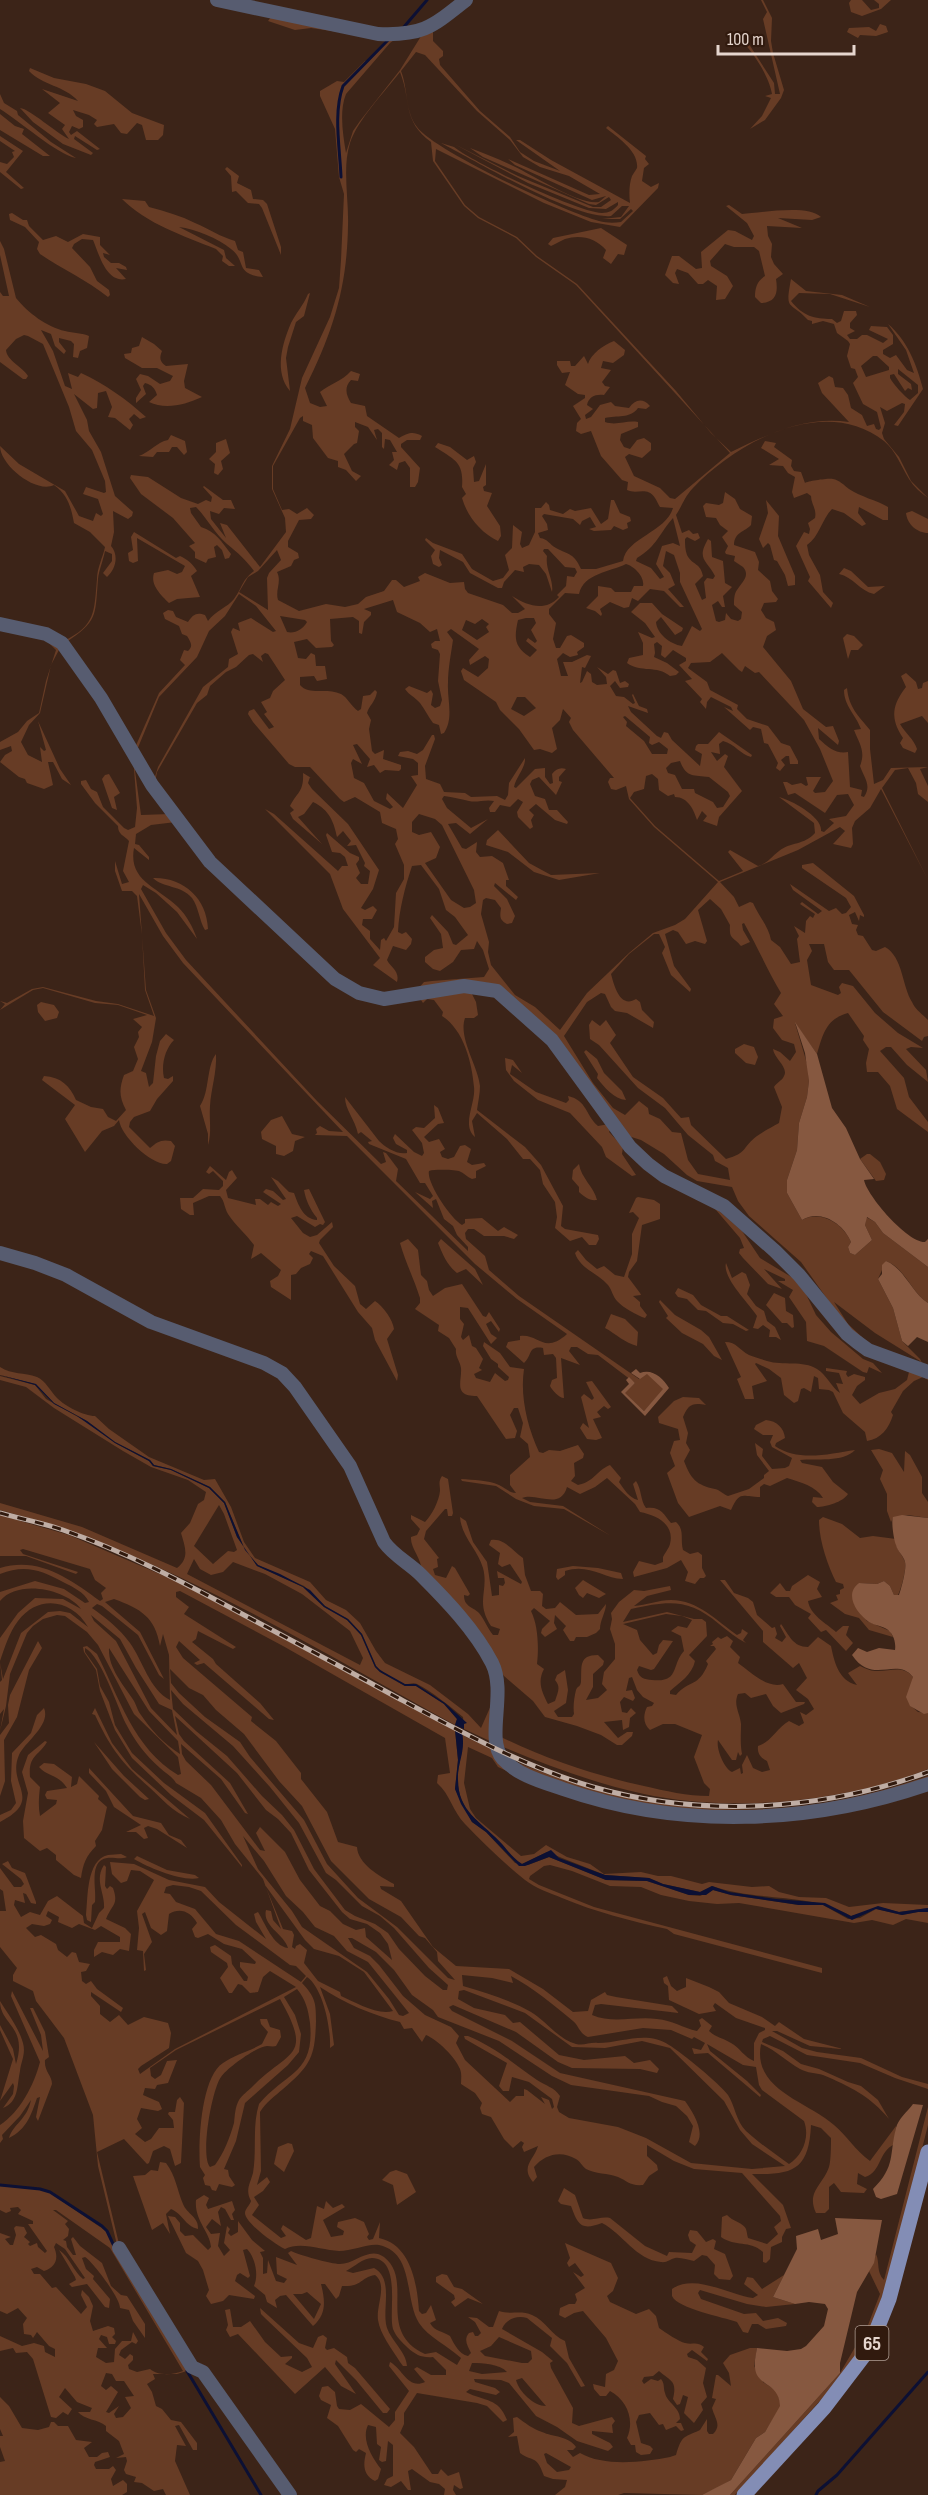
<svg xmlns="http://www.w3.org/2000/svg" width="928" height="2495" font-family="'Sofia Sans Condensed',sans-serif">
  <rect width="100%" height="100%" fill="#3c2418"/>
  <g fill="#673c25" fill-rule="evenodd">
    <path d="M761,0H763L772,18L771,41L773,53L784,90L781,98L765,120L750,129L762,116L771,98L765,96L772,94C769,75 750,47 735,34H740L745,38L774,83L775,94H780L763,19L767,12Z"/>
    <polygon points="851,0 862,0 871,10 879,8 879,4 874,0 891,0 881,9 862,16 851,12 849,3"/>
    <path d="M274,13L342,30L398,37L390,43L346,94C339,111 343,135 346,153L353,131L360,121L400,70L423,33L433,28V41L443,51V56L439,59L440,65L480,111L510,137L520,152L534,161L560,171L516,140H520L551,160L630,203C629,195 629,184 632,176C633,174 636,170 637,168C639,151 617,137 606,128L608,126L646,156L645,159L649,164L644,168L642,181L651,187L659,183L658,188L620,227L591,222L544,203L436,149L435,161L465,205L479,217L517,237L537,256L577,284L676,391L711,433L731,452C769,434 805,416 849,422L822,393L818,383L829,376L833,378L835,387L843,388L848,395L851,408L862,415L867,426L874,424L876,429L879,430L881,428L877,412L863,404L853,383L858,377L855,369L851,368L847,356L850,344L848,341L837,333L834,324L823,321L812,324V321L808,320C789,300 785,312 791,279L806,291L842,295L870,307L830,294L799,293L791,301C803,316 814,319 832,319L837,323L841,321L844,311H856L857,315L850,323V328L855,331L847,335L850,339H857L862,335H867L883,343L888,339L869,330L871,326L887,327L893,335V344L883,350V354L890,358L896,355L907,370L914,373L906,350L888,324C907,340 917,365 923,389L898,426L894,425L904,412L905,404L902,403L887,411L880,407L885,423L882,433L884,439L899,457L911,481L928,498C921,493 914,487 909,479C901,466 896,451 884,441C824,394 737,442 693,488C685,496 682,506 676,515L682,533L689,530L693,534L698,533L700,538L695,541L687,537L685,539C685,544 685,550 687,555C693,566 700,562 703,576L695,584L702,600L706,598L704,582L707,578L713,579L715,576C707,560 696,560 708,539L711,541L712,557L723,561L725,583L732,587L723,596L725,607H722L718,601L712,605L716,621L719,622L725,620L726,613L731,619L738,621L741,619L742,612L734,605C734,600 734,594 737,590C741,583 751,576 743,567C740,565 737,563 734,561L735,556L726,554L725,552L728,546L722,537L728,531L720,525L716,518L706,517L703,506L706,503L719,505L723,503L725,492L735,499L740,509L752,516L751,525C745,532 734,532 734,545L755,552L759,562L758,570L770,581L772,591L778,599L776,602L764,603L761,610L766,618L774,622L776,630L767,636L763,647L791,681L803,709L826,727L833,726L839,741L838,745L818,728L819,739C829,748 836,754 848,752L850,787L862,790L861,796L864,797C872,785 864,778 860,766C866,751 859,743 854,730L861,729C856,715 844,706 844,690L847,688C849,708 858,715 870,730V749L874,784L883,780L891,768L928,767L920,769L928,786V802L918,794L916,783L908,768L895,770L882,788L928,880L881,789L870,808L855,821L852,828L853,844L851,848L833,844L845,831L840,827L798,850L720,882L734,897L739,907L750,902L753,903C758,915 769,927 771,940L780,947L791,964L800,962L797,939L799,936L794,926L805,933L806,921L810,916L813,918L815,914L800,904L802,902L818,914L822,911L793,890L790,884L829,911L836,908L842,914L846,913L851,907L846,898L802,868V865L813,863L854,896L864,915V917L860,915L859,921L855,912L849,915L852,924L858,925L856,930L858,935L863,936L872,950L876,951L885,947C903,957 902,986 912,1002C915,1009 922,1014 928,1020V1036L924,1037L922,1041L883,1012L849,970H834L828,962L824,944H809L812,951L807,960L811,985L838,995L841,993L839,987L842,983L853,986L875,1013L898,1033L923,1048L911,1047L906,1049L926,1070L928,1082L907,1065L891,1047H886L880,1051L904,1078L909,1097L928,1122V1132L897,1109L890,1086L878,1072H867L866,1063L869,1049L863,1040L864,1036L848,1013C826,1019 823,1034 817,1054L795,1023L808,1067L809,1081L807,1097L799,1123L797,1150L787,1180V1193L802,1220C820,1210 843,1223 851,1242L848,1247L850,1253L855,1255L872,1240L865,1225L866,1217L875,1222L883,1233L928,1267V1303C911,1292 905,1268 886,1261L878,1279L893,1308L902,1341L920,1359L924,1367L920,1361L875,1333L834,1302L848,1324L877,1351L864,1342L840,1317L801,1262L749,1216L738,1201L732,1187L697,1181L687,1175L664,1154L641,1140L625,1135C592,1090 563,1043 522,1006C514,999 507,990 497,986C480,979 464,983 447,986C411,993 374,1004 341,981L218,865L151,779L134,750L159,693L185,665L180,660L184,650L188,651C194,646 190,641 187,636L182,634L179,626L165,619L163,613L168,610L173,611L176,617L188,622C193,614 197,612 205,615L208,621C215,611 228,607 234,599C243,587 241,581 254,571C246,560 238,553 227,544C215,534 207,518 196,507L190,508L191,513L201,527C216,532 221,541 231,554L229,558L225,559L222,550L217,545L214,547L216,557L208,559L206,563L195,558V552L189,546L195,543L173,518L141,494L130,478L131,475L148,477L181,498L198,504L206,500L211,502L212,497L203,487L204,486L223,500H231L235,509L224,508L219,514L210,511L211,519L226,538L220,523L227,525L260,567L286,532L285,518L272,489V466L290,429L302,378L330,317L339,288L341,260L344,194L339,177L335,129L320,96V91L337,81L344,82L365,61L370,60L385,41L380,38L311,28L295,30L268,21ZM416,52L425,55L477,111L510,140L523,157L540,167L569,176L600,194L589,195L508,159L515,165L592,200L606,196L599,202C580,206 528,172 509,164C497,158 483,153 470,148L483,157L589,204L596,205L609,197L611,200L601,207H593L518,176L454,144L528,183L589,208L606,209L618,202V205C614,210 609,213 602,213C578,212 474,163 454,147L441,143C476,161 575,220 611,216L622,206H629L621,217L602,219H620L631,209L633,211L621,222C614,223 606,223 599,221C567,213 433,150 417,127C405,112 408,88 401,71ZM400,72C412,103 402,120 431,142L433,161L464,206L478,218L516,238L536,257L576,285L730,453L675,499L670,498L660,488L634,476L625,457L629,454L642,458L651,450V443L644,438L637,440L630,449L624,447L620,440L621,434L638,427V422C626,420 617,426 605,422V418C617,415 630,419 638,408L646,409L650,406C643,398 635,399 629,408L615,406L611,402L600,405L591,417L586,419L585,415L593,409L587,405C589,396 596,394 604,395L610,387L605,386L602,382L611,370L601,368L603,361L613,363L624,355L625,350L614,341C603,345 591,354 588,364L584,356L575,366H571L570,361H557V365L562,373L570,372L565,385L578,394L585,395V398L573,406L581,419L577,423L576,431L581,434L591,431L601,456L622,480L628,482L627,490C637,495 647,486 655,498C657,501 658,504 660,507L673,508C666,532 626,538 623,561L596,569H581C574,553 569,555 556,548C549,544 548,539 540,538L538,533L548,530L547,524L542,516L544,514L573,519L580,525L582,521L590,517L596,527L589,529L594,531L611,530L614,526L623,530L628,528L627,523L631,521L630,517L620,513L614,500H611L608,519L601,524L591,508L575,511L570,509L563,514L550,510L549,505L546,502L541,508H535V532L529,545L522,548L520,544L522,532L513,525L512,548L505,555L509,570L503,578L493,581L472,569L462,554L433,543L426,538L425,540L435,550L431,556L433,564L439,567L442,565L439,558L440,550L463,562L470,573L498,588H502L504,582L515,570L524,572L523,567L529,564L539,565L546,574L552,592C554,580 545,569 547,556L543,551L544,549H548L565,567L575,568L577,572L574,577L567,576L566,586L557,595L559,597C545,612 528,606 512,596L525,609L518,613H512L503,605L468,593L465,589L464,582L450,583L425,573L418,577L420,581L404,587L396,580H392L384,591L366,597L358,604L345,607L326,604L299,611L278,600C275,590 282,582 277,572L291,566L294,560L299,558L298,553L288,547V541L299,520L311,519L314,515L307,508L297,514L289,509L282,510L273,489V466L300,418L303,416V421L312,425L313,438L328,458L338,461V467L346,470L356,481L361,476L352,471L344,454L354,444L357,443L359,431L355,427V422L368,427L377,440L374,430L378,429L382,433V447L384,449L385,439L390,440L397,452H392L394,460L389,465L397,470L399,463L405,461L410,468V487H415L418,482L420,468L401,447V444L407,440H420L422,436C412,431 409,433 399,438L367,416L365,406L351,403C346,395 344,387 351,380L358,381L360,374L351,371C342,381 330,384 320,392L327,406L320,407L310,403L305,388C333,332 347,288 348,226C349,199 342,168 350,143C358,119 384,93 400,72ZM873,356H877L889,367V370L866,377L861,366ZM898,369L918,385V393L910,400C905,397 893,384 890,378V375L894,374L905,391L908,388L912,390L911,384L898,374ZM673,518L680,546L673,543L662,546L656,564L664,577L660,579L651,568L636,561L637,558C657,546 659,534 673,518ZM277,550L281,560L269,573L267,578L268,610L239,592L248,577L258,571ZM666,551L674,555L680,573V582L702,629L700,631L692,626L682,646C670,644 657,634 656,622L661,617L675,635L682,631L683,628L662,614L652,603H640L631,612L645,623L655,637L652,638L638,632L643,643V655L629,658L627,663C641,673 657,665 670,676L676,675L679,672L667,663L654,657L655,653L654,644L657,642L662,646L661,655L665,658L673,650L686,658V661L679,665L692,679L685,681L702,699L700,702L706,709L707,702L711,697L731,707L733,711L724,707L750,730L753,727L761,729L764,743L768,744L778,763L776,768L780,771L785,765L781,760L786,756H789L790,764H798V761L790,746L781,743L768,726L747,719L737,709L738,705L710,690L707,682L688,668L691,663L710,662L722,653L739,670L742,672L745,666L755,673L759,672L804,720L820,749L833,781L825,792L815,793L813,791L821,777H806L808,785L806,786L801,783L792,785L787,782H783L788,795L795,793L825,813L837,795L848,794L854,805L846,816L829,819L834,823L824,832L821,831C823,817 791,800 779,797L814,823L815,833C805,845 790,842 779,851C771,857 768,863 758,866L730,850L728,852L743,871L719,881L655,826L630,798L634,792L644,789L646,776L652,774L658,779L659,790L668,796L674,794L675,797C688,797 694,810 697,820L702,811L707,816L703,821L717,826L719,817L742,791L724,767L728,756L725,754L717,761L711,752L720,754L719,744L723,741C735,744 741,755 751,757L752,755L719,732L708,744H698L696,746L695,750L702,754L700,766L672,740L668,733L664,732L661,738L657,736L631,712L628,706L648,713L647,709L639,706L633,694L632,695L635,703L633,704L624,697L616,696L610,686L615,681L620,688L628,687L629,684L625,681L620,683L616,671L613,670L608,674L597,667L606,677L607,684L597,685L592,682L591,674L587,671L582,682L580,683L582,667L585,668L591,656L587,655L572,662H563L568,676H561L557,659L563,653L570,657L578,655L577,652L584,647V643L571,635L567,636L560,648H556L553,639L556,623L549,614V609L565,593L579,594C584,573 610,572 626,564C634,566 645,577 643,586H634L631,592H615L611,588L598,586V596L586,608L595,611L601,616L602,614L600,609L610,602L624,608L629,607L632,598L638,601L650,589L664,591L680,607H684L668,589L675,585L670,573L663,566ZM239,594L256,606L276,631L273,632L251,618L238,623L240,631L233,628L231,632L238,654L229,659L228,667L203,687L158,767L154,780L137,750L159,697L197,657L209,631L225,616ZM393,600L397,612L420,623L430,632L437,629L440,641H435L431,644L432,648L438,650L440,654L438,681L442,700L440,706L435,708L431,705L433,694L431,690L427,693L409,686L405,689C409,695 415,697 420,703C425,710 428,716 433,723L439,725L441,734L444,733C454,718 447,700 448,683C448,669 451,654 453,640L447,632L451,629L479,649L469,660L470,665L485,656L489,659L488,668L478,677L463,668L461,671L464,680L496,702L500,710L519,729L534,750L540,749L552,753L557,749L552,728L560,720L563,709L571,718L569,722L573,730L614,778H610L608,782L611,789L616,790L626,786L629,799L654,827L718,882L685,919L675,925L653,933L629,953L587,993L560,1030L535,1007L515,995L491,965L488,952L489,942L481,914L483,900L486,898L495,900L501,908C500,916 499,920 507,924L512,923L515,916L507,899L494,886L495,883L516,900L518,897L506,886V880H509L503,863L492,856L480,857L476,852L477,842L466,849L462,848L448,824L456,823L470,834L488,819L471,828L447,808L442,799L444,796C453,797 460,799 469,801C477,803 485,799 494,801L489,808L490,812H495L500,805L510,807L518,799L523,802L517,812L518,817L530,829L533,827L531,820L534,815L529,810L536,804L555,820L567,824L568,822L557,810H549L545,799L535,796L530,784L532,780L539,777L556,795L562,782L559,781V777L566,769C560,767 556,769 552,774L553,783L550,784L545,777V768L535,769L516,788L514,787C516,777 526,767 525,758L509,783L508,795L505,800L497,796L471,797L465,793L444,792L440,784L426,779L425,766L435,739L434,735H432L423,750L417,754L408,751L400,752L398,756L413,759L418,763V775L411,776L417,785L403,808L387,793L386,799L393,807L390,809L374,801L364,783L354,778L351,763L353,759L362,764L353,745L357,744L370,759L367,767L374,765L380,773L385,770L399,771L401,769V765L383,759L384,750L375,754L372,751L369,729L371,720L367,713C369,705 375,703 377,692L375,690L370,695L363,696L361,709L358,711C352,707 347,697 341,694C326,687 309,696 300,685V677L314,676L317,681L327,679L325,666H316L315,655L311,653L306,659L298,658L294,642L307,639L316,648L332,647L334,645L331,641L330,619L353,617L359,621V633L362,634L364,622L371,615V612L364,609ZM280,616L305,620L307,622C303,629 295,634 287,632ZM526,618H534L536,623L531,630L537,641L535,643L528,638L526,641L537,650L530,657C514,647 514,638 518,620ZM482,619L489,624L486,627L489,632L477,640L462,630L466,620L475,624ZM265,653L268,654L285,680L273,691L270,698L261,702L267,712L264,714L274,727L269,729L254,709L249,711L248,714L253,722L289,764L295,767H310L340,799L344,802L355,797L380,812L382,823L396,829L398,839L395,844L404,865V879L396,893L394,927L386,941L384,938L381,940L380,950L370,939V931L362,925L363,919H372L377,910L373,906L365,910L361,908L373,889L379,870L348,824L312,789L308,783L310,777L313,779L303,773C304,792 297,792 290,806L294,810L290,813L293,819L322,844L298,817L304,814L313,802C330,810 334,823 337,837L343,831L351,841L347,846L356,845L365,863L364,866L370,871L368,884H361L356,878L360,873L356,864L359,860V857L350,853L327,833L326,835L332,852L340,853L345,857L348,866H342L338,871L274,814L265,809L330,874L343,909L380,958L373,965L397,982C400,971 391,968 387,960L393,946L406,950L411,944L412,939L406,932L402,934L398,932C399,910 405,887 412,866L421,865L439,889L446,910L455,917L468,935L456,945L453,944L448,932L432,915L430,918L441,934L443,948L434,950L425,957V962L433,969L440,971L453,962L461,950L474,949L477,941L483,950L489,969L484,977L432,981L424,982L417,990L389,994H373L359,990L343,981L268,908L219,864L155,782L157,772L197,703L207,695L210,686L226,672L236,667L249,655L253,654L263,662L261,656ZM517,697H525L536,708L524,716L511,709ZM625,716L650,737L649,743L652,745L659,742L668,749L667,754H652L644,741L626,726L627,722L623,717ZM680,761C686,778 694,775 709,777L728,792L730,796L723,807L717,808L713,802L695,793L694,789H682L675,775L668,773L666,768L671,763ZM419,814L435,819L442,825L474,890L476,903L470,907L464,908L451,900L425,863L436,858L440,847L431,832L419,835L412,832V822ZM710,899L721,909L730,925C729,940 733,936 741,946L750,942L743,930L742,924L744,923C757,946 768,971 781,993L774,1004L783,1016L774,1019L773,1028L782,1040L794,1044L796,1052L790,1061L780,1052L773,1049C774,1058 789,1068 784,1076C782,1081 777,1082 774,1087L782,1107L779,1123C772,1127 764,1131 757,1136C742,1147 748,1153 726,1159L691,1125L689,1117L681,1118L663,1098L633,1077L610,1043L616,1035L606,1020L600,1026L592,1020L589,1025L590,1039L599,1045L638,1088L665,1108L688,1135L713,1155L715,1161L728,1168L730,1180L698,1174L688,1160L681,1133L672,1132L660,1119L649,1114L648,1108L639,1101L625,1115L613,1108L593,1083L564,1036L587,1002L601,993L605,994L611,1007L615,1011L627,1013L653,1028L654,1022L642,1010L640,1002L636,999C620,1009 614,985 611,974L629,954L654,934H659L665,947L662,953L671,975L690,992L691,989L674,966L665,934L673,930L678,932L686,944L695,941L705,944L707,941L698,910Z"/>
    <polygon points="880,24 886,26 888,32 876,36 860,35 858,38 847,32 849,28 869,27 876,31"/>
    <path d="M30,68L54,78L86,84L105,91L132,113L164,125L163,135L158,140H146L142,125L137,123L127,134L121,133L114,124L97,127L94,124L97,120L89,115L73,110L76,116L83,120V127L79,129L72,126L69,132L71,135L77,131L100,149L97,150L75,136L74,139L93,153L91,155L63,144L33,122L20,108C30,109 56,133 69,139L62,129L65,125L48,113L60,103L42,89L78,101C65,86 42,85 29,71Z"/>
    <path d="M0,94L4,103L17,111L18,115L51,142L76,158C56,154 20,121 0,109Z"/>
    <polygon points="0,114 15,126 24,129 22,134 50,156 43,156 0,130"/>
    <polygon points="0,136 23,151 6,172 24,188 21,189 0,172 0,162 7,164 14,157 12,152 15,151 0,141"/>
    <polygon points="227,167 239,176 237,183 251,190 253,199 263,200 267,204 281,247 281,255 262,208 259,204 248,203 236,191 232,192 231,176 225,169"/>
    <path d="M122,199L145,201L149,207C165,211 181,216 195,223C209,229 221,237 235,241L238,250L243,252L246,268L259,270L263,277C234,274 247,261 231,249C218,238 195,229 179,227L224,250L226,258L235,266H229L222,261L223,256L216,249C184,236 147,224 122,199Z"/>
    <path d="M729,205L742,214C760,213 808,204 821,217L812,220L778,218L802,228L767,226L768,236L772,244L771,257L774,264L783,274L776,279C778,292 777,302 761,303L755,297C755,288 757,281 765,276L759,251L754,247H734L725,244L710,261L711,266L727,276L733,286L725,299L716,300L717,286L708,280L703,284H698L688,273L677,269L675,273L679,284L673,283L665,275L672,256H679L696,269L702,268L701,252L728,230L735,231L752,240L754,236L747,223L726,206Z"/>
    <path d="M12,213L23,220H27L29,226L43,240L56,236L68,242L83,234L100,237V245L110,255L103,253L104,257L111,263H119L126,267L127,270L116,268L126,279C106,283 99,254 93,240L82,239L74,244L72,248L90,267L97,281L109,290L110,295L108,297C87,280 62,269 40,254L37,249L39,242L25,227L10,220L9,214Z"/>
    <path d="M601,228L627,245L624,255L618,254L611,264L603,258L606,250C596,238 580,234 565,239C560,241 556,244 551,246L548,244L553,238Z"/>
    <path d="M0,241L4,249L16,298C28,313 47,327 65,331C73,333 83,333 89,336L87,348L80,351L78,358L73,357L74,344L71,341L59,338V342L66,351L64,354L55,346L51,334L41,330L53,351L65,386L72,389L68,373L78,377L81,373C105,384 126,399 146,417L140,419L134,414L129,419L133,425L130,430L115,418L108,417L112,407L106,391L98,393L97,408L93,409L74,394L87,420L89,431L101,452L115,496L133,512L132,516L128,519L113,511L114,532L111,546C119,555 116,569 107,577L103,573L112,561V554L105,551C103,561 99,570 98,579C95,617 98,621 65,643L64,641C96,625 94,612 97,579C97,568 103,557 105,547L90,532L74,523C71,507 68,495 54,485C36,494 0,465 0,446L19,464L65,491L79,516L93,521L96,513L101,516L103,514L98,499L83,494L86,487L104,493L106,492L105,481L92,450L76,431L69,407L43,344L28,336L24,335L16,339L6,350C7,361 23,367 28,376L26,379H23L0,362V292L3,296H9L0,255Z"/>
    <path d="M310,293L304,316L296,322L288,347L286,358L290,391C274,372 282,344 291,323C296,313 303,306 308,294Z"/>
    <path d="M142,337L154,344L162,351C159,358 160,362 166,366L188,364L184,381L185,388L202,397C185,405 165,410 149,402L157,395C155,388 152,385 145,383L143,386L146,394L136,403V398L141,390L136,379L140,374L148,376L160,384L170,381L173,376L157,368H142L125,358L124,354L131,353L132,348L139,346Z"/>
    <path d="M171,435L185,441L187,452L184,455L177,447H172L169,452H157L153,457L139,456C150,452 157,442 168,440Z"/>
    <polygon points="226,439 230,453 221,461 223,469 218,475 214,473 215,464 209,459 216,452 216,443"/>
    <path d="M765,441L776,443L774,447L792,460L791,466L794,471L801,472L805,483C808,481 829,478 833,479C839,480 844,485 849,489C861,497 876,500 888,507V520H883L859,507L858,513L866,524L862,526L844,513L832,509C822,519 819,537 807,545L809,555L820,575L823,592L833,603L831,608L808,581L810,577L796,546L804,532L809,534L810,529L808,523L815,518C817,509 811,504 811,496L807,493L794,498L792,492L795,477L788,473L783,466L769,465L779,459L761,448Z"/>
    <path d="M438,443L450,447L467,460L474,456L476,462L473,468L474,482L479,481L486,464V485L483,487L484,491L492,493L487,506L500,526L501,536L498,541C481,533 467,516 462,498L466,494L462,487C464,462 455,460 435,447Z"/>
    <polygon points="766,500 779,516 778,536 795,576 795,585 788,586 785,575 777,561 774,560 770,545 768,543 763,548 759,539 768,513"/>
    <path d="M912,511L928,519V533C917,533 907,524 906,513Z"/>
    <path d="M134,532L176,558L180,556C187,559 193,564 197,571L191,576L200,597L177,599L169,603C161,595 150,585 154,573L168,570L177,574L182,572L185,566L137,538L138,561L133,563L129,561L128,553L133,550L131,537Z"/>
    <path d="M844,568L851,571L868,587L885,586L874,594C860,591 853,577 839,574Z"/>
    <polygon points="847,634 854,636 863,645 858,650 851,650 848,659 843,638"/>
    <polygon points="47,641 61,646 51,665 40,713 29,725 21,742 28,755 42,762 40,747 44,751 46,750 38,721 60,769 71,785 62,779 53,762 48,762 53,785 44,789 27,783 25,779 19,777 0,762 5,755 12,751 11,746 0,750 0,742 18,732 27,721 39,713 46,681 56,650"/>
    <path d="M906,673L916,682L918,689L922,688L923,683L928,681V723L922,716L900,724C905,733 914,739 917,749L915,753L903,748L900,743L903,738C890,718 892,705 906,687L901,676Z"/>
    <path d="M133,756L141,815L170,814L176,822L151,825L136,834L135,844L139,845L149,857V860L134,848C128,881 158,887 178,907C187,916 193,927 197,939L177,912L156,893L143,885L141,889L166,933L186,960L317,1101L381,1164L386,1162L383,1152L386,1153L398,1169L396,1181L468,1251V1247L457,1235L453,1226L444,1219L436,1199L432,1201L433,1208L415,1192L430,1199L433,1196L425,1183H420L406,1159L369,1144L368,1142L372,1141L361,1132L358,1134C355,1119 345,1110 345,1097L379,1141C385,1147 397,1155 407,1153V1150L396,1144L393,1138L395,1134L414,1152L422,1156L424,1153L422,1143L412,1130L416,1127L424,1128L435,1118L434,1105L438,1108L444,1123L438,1124L424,1137L429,1142L439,1139L445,1149L440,1152L442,1157L448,1159L454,1157L460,1146L465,1145L471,1149L467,1162L472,1165L484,1163L486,1166L476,1171V1178L472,1179C467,1177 464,1173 459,1171C452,1170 436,1169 429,1171C426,1182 451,1219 462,1225L465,1223V1219L482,1218L498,1231L504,1227L518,1235L514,1239L504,1236H484L474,1229H468L465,1233L466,1239L485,1256L489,1270L519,1296L639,1379L647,1373L664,1389L644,1411L624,1393L635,1383L598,1355L588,1354L577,1347H571L569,1351L580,1365L561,1358L564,1398C559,1398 552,1390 550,1386L552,1380L557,1378L556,1358L553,1354L544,1355L543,1348C528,1345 532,1356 524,1363L506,1347L508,1342L520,1340V1336C538,1333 544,1355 567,1334L517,1299L475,1264L347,1136L315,1135L317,1133L316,1129L320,1126L329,1131L343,1132L183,963L163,936L139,894L146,990L156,1018L152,1042L141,1071L146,1073L149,1087L153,1083L156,1056L160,1041L166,1034L174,1040C165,1049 161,1065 164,1078L168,1079L173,1076V1081L157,1099L150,1111L134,1117L130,1122L129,1127L150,1148C157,1142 161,1139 171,1141L175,1146L171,1161L167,1164C151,1165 121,1136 119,1120L114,1126L102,1131L85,1152L65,1119L75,1105L42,1080L44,1076C61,1077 70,1086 76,1100L91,1107L103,1109L108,1117L116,1121L126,1110C119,1097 119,1089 124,1075L133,1071L138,1059L134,1047L139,1037L138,1032L142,1027L133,1019L147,1015L118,1005L95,1003L43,988L33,990L0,1010L5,1004L0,1001L7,1003L32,989L43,987L96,1001L118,1004L154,1016L145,990L142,935L137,896L132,891H122L115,871V861L122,884L129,882L123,871L129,841C124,835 118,835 118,826L95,803L81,784V781L86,780L91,789L97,792L103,807L124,828L128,830L135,827L137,808Z"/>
    <polygon points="109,774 120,793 114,797 117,810 112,808 102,779 105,775"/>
    <polygon points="498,830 529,863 551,875 600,873 559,880 534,872 508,852 486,845 487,840"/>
    <path d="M153,878C183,877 207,898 208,929L205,930C199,920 199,908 192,898C181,885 163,888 153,878Z"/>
    <path d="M469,988L476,1002L478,1015L474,1018H465C458,1038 478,1066 480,1086C480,1094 478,1102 477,1110L525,1147L541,1165L563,1206L561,1226L565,1229L598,1235L599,1239L596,1245H589L582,1237L570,1241L555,1228L557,1217L555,1202L543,1184L540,1170L530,1159H523L507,1139L477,1113L472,1121L475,1137C461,1125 476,1103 474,1087C472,1063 464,1030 442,1016L443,1012L434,1000L427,999L423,1003L419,997Z"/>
    <polygon points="41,1002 54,1005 59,1012 57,1018 45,1021 38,1012 37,1005"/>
    <polygon points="744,1044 754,1047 758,1057 755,1065 746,1063 735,1053 735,1049"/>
    <path d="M586,1050L597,1059L604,1073L622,1091L626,1100C614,1099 604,1087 597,1078L598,1074L584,1052Z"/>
    <path d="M216,1054C217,1072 211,1089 210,1106C209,1120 212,1132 208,1145V1134L200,1106C210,1091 206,1067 216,1054Z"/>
    <path d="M505,1058L513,1060L522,1073L512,1065L510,1074L536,1092L566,1103L569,1100L568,1096C587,1100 586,1116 598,1126L609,1124L612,1127L609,1132L623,1147L622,1154L636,1175L632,1176L606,1157L602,1147L570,1113L538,1100L514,1081L506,1070Z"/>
    <polygon points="282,1116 292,1134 305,1137 295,1141 293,1151 284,1156 276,1154 276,1146 262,1139 261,1132 271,1120"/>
    <polygon points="867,1154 870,1154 880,1162 886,1174 884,1180 876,1181 860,1159"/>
    <path d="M579,1164C581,1178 594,1187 597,1200C589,1201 585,1197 579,1192V1187L572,1179L573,1170Z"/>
    <path d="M210,1166L226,1180L229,1172L232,1170L237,1178L226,1190L228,1198L256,1205L255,1199H260L268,1205L271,1202L278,1206L281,1204L263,1192L266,1189L273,1191L283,1200L286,1199L271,1177L278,1181L289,1192L294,1193C298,1204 303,1219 317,1220V1218C310,1209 306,1201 304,1190L309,1189L325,1222L323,1225L320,1224L315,1227L297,1216L291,1218L303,1233L310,1237L317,1235L332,1222L333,1227L320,1240L319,1243L334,1266L355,1286L360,1304L366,1309L375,1301C383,1306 393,1320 394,1329L387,1339L398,1375L397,1381L375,1340L372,1328L358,1312L323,1256L311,1251L309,1254L313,1258L310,1264L301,1268L296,1274L291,1275V1300L271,1287L270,1281L278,1276L281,1270L261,1253L251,1259L254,1245C246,1234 235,1225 228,1214C224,1207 225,1202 220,1196H209L193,1203L194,1215H190L181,1209L180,1198H193L203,1189L219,1190L223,1186V1181L213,1171L209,1174L206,1172Z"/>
    <path d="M638,1197L654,1200L660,1204V1219L642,1225L637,1261L629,1272L628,1277L640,1293L641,1295L633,1296L640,1302V1306L647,1315L645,1318C638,1316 622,1307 617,1301C613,1297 612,1290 608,1285C598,1273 580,1269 575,1253L578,1250L586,1260L597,1269L604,1266L615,1275L624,1277L632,1254V1234L639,1218L633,1212L629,1213L636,1198Z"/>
    <polygon points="710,1203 742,1231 760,1258 793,1278 806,1294 816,1315 831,1332 863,1359 873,1363 882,1373 869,1367 867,1373 863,1372 824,1346 807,1341 806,1322 789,1297 793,1290 778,1281 785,1281 785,1279 764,1269 782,1289 768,1284 743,1258 739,1253 740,1249 744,1248 740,1238"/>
    <path d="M408,1239L418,1250L421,1275L427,1281L429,1290L433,1296L445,1288L462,1284L483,1316L486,1317L489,1312L500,1329L499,1332L491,1321L486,1324L491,1334L497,1338L491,1344L468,1308L460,1307V1319L464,1324L461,1337L463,1340L469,1335L472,1346L476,1348L483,1359L479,1368L482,1370L474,1374L476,1378L490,1382L495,1373L505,1381L508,1380L509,1377L498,1367V1364L491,1359L483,1346L484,1342L500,1353L510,1367L524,1369C520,1396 527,1426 539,1452L543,1453L549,1450L560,1451L578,1445L584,1454L583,1458L574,1463L575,1476L571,1481L578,1485C594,1482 597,1470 610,1465L621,1478L619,1482C624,1489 629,1498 638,1500L633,1484L636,1481C642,1490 640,1500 646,1508C660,1506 663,1513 671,1523L676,1522C685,1530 680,1539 683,1550L690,1554L698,1552L702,1555V1568L706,1576L704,1578H700L695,1584L685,1581L688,1572L681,1560L667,1568L634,1577L633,1572L639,1561L655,1565L663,1562V1557C665,1553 669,1548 670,1544C675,1524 656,1515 640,1512L635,1504L607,1478L595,1487L580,1494L567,1487C560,1511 537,1492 522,1498L530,1502L563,1506L611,1536L564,1509L534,1506L516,1499L496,1486L462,1481L461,1479C473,1480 488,1480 499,1485C506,1488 509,1493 516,1493L510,1485V1475L530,1457L528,1444L520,1437L523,1423L518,1408H514L510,1415L517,1431L515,1438L506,1439L477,1396C453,1396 462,1382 461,1368C460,1361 455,1357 456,1349L449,1338L438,1331L439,1325L415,1309L420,1303V1298C414,1279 405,1261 400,1243Z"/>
    <path d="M441,1239L475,1269L483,1285L466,1269L457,1273C447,1265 443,1255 438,1243Z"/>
    <path d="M726,1263L732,1278L742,1272L746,1274L750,1285L747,1294L756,1306L764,1311L767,1321L775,1327L781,1340L776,1337H769L770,1330L763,1325L758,1329L753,1328L757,1316C749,1303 722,1278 726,1263Z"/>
    <polygon points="678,1288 693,1295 701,1305 721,1316 727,1316 749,1330 746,1331 733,1324 723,1323 706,1311 698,1310 687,1299 678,1297 675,1293"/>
    <polygon points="774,1293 785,1298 786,1311 793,1315 794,1327 792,1328 787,1323 782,1323 766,1305"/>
    <polygon points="660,1300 675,1315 701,1330 709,1337 722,1360 714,1356 703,1344 682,1333 666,1318 668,1316 659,1302"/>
    <path d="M611,1314L625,1319L638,1332L637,1346C625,1343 616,1334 605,1328Z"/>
    <path d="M725,1342C737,1342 739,1350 749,1355C754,1357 761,1359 767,1361C783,1366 803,1360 817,1369C827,1375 831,1387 840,1393L836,1383L843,1384L839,1373L826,1371V1368L847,1371L846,1374L848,1377L854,1374L865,1377V1380L857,1386L852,1395L860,1404L879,1393L895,1389L907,1380L909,1372L928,1375V1380L923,1377L914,1381L903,1391L891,1412L893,1415C889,1428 881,1439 867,1441L865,1432L843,1413L833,1392L829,1390L819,1389L818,1378L814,1376L811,1392L804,1388L801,1389L798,1401L794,1403L784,1395L781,1378L769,1369L756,1363L755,1364L767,1381L752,1386L754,1399H745L737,1379L741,1377Z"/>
    <path d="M0,1367C12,1375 24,1372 37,1377C46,1381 50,1391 57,1398C65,1406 84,1416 95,1416L109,1429L149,1457L204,1480L215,1479L231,1507L244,1542L255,1558L310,1582L326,1600L346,1610L360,1623L376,1651L385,1663L430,1685L468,1714L481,1728L492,1703L491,1672L459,1619L492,1670V1742L464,1729L463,1717C449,1706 433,1692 417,1684C412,1682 409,1685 404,1684C397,1683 381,1671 376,1666L362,1634L348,1619L325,1606L304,1586L258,1565L245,1550L225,1502L210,1487L171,1469L154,1465L150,1460L115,1442L87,1421L54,1403L35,1384L0,1375Z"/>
    <path d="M0,1376L35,1385L46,1399L87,1422L115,1443L149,1461L153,1466L171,1470L209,1488L224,1503L237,1537L257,1566L303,1587L324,1607L347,1620L361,1635L375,1667L380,1672L405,1686H416L444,1704L457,1719L455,1725C308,1645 163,1553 0,1510V1503L82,1527L177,1568C190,1558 185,1547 181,1533L190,1523L198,1504L204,1500L206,1492L188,1480L151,1467L123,1451L54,1408L26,1387L0,1380ZM219,1505L224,1514L237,1550L234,1552L228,1551L213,1564L194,1546ZM194,1559L200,1569L211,1575L223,1572L233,1562L265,1574L302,1594L350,1631L363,1658L360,1665L187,1574Z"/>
    <polygon points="592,1381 611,1407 608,1409 604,1406 597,1412 601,1417 593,1419 602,1438 596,1440 587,1439 580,1428 583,1423 589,1428 581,1397 584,1394 592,1400 594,1398 586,1382"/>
    <path d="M683,1397L699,1398L706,1405C692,1402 688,1405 683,1417L688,1433L686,1443L690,1450L684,1461C691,1479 696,1485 715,1489C720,1490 723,1494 728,1496L749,1489L764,1478V1475L769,1471L757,1455L755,1443L763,1449L762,1456L772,1469L785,1468L789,1466L792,1458L772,1447L770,1442L773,1435H763L754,1429L756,1425L766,1420C777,1421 784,1428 785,1438L776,1443L775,1446C798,1462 829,1454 855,1450C843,1463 816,1458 800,1460L802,1463L822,1467L833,1482L848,1494C843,1502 826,1507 817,1507L812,1502L813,1497L823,1498C816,1486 800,1482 787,1478L770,1486L764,1484L760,1487V1497C742,1497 740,1490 731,1510L720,1506L689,1517L678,1503L667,1473L675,1466L670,1453L674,1441L680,1440L678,1429L659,1423L658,1417L674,1401Z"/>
    <polygon points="879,1449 892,1453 904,1472 905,1451 910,1455 922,1477 922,1493 928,1502 928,1518 908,1515 893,1518 891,1522 887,1511 887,1494 880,1479 883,1470 871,1450"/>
    <path d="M442,1476L448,1479L453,1513L452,1516H448L447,1509H445L426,1531L424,1539L439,1558L437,1559L438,1567L433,1569L435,1575L446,1578L452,1566L455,1568L470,1594L468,1596L464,1595C464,1607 472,1606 479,1613C485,1620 487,1628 493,1635H498L500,1629L491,1626C475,1602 489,1591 483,1568C478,1550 461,1536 460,1517L466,1521L473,1542L487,1562L492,1596L499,1595V1585L503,1586L505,1583L504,1578H498L497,1571L521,1584L522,1582L510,1564L502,1567L498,1564L500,1553L489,1545L491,1540C505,1538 512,1551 523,1558L525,1575L531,1591H540L543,1594L542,1606L546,1609L555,1608L560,1602L576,1615L598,1614L606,1604C606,1612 600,1620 600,1629L596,1633L587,1637H576L574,1641H570L563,1630L566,1626L555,1615L554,1623L557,1629L545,1637L541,1633L542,1629L550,1621L534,1608L531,1611C538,1625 539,1647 537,1664L544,1669C537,1682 542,1692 548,1704L555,1701C558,1692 561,1687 555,1680L557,1675L565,1670L568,1690L566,1703L554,1711L558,1717H572L574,1714C573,1707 574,1698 576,1690C578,1685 580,1688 581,1682C582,1667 578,1655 598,1655L604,1661L603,1665L593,1674V1687L586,1700L598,1698L607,1690L602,1684L604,1672L615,1659V1644L610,1629L612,1619L611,1613L619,1602L634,1590L644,1591L670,1586L671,1590L647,1596L634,1606C646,1605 659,1600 671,1600C698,1600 717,1621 737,1635L741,1633L742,1629L748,1633L743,1640L746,1643C736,1638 728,1631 719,1624C688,1598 669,1601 631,1609L623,1622L667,1612L694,1619H702L706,1622L707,1636L689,1655L695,1661C692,1675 680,1682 670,1691V1694L676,1695C690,1679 698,1688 708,1664L706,1661L716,1649L714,1646H710L713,1644L712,1642L718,1637L721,1639L727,1636L733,1641L730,1647L740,1657L738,1663C751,1672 767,1689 783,1684L796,1702H805L804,1704L781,1713L773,1706L766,1694L751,1698L745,1693L738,1694C733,1705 740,1713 741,1724C741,1735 740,1743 742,1754L740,1756L738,1752L736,1760H732L718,1740C716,1749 724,1768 732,1772L740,1768L741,1774L743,1773L742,1765L747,1755L753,1768L762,1772L770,1770L767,1761C761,1758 757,1754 758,1746C770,1743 777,1728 789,1721L799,1726L804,1723L800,1712L806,1715L814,1709L808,1699L796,1690L807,1678L799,1663L793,1668L763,1642V1631L720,1580H725L734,1593L748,1598L753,1602L757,1615L772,1628L775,1627L777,1634L775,1638L782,1642L786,1637L780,1626L781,1624C789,1635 793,1647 808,1647L818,1637L831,1646C834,1660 838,1681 857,1685L848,1673L860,1666C865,1668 870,1671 875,1671C890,1672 902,1664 913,1677L910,1705L918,1712L928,1713V1769C846,1802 731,1813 644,1794C594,1783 548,1766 501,1746L499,1736C546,1759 593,1775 644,1786C665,1791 688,1796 709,1796L710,1789L704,1783L694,1757L702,1735L675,1724H663L650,1730C643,1724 643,1715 647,1707L652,1706L654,1703L643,1697L637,1690L632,1677L629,1678L626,1691L632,1690L635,1698L633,1701L624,1697L620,1702L622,1712L627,1713L631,1708L636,1713L630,1718L629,1727L623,1730L622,1720L604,1722L618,1738L627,1732H633L632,1736L622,1745H617L601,1735L577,1726L545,1717L533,1701L504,1676L422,1572C422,1559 410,1548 411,1537L417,1535L420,1529L411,1519V1515L425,1522C432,1515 439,1501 440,1491C440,1484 438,1482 442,1476ZM666,1614L682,1616L692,1620L687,1628L678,1626L671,1631L681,1636L684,1651C671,1665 680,1683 652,1680C644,1679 640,1679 637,1670L639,1666L651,1670L654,1669L673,1641L663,1640L659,1645L657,1653L653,1655L640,1640L637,1630L623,1624Z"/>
    <path d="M0,1515L69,1535L176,1581L455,1730L458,1760L455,1789L472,1822L486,1832L515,1863L528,1865L549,1857L606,1880L647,1881L689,1895L700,1896L713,1890L731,1895L799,1905H823L848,1919L860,1918L876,1909L902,1915L918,1912H928V1923L906,1919L893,1925L872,1920L854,1923L739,1903L717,1904L689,1901L661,1895L641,1887L610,1886L572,1871L550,1865L544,1866L530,1876L529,1879L539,1885L594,1907L822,1968V1973L674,1934L667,1929C630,1921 596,1912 562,1898C550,1893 535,1888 525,1880C504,1863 484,1844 465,1824C453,1812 450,1794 437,1783L438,1775L450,1773L445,1738L283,1646L180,1591L176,1592V1597L189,1607L184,1614L236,1647L233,1649L198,1631L196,1639L192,1642L213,1659L216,1664L260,1703L274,1720L269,1719L204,1663L197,1665L194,1663L200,1660L179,1641L176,1647L183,1658L252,1717L251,1721L276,1741L301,1773V1779L327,1812L338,1842L357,1847C358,1864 379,1876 394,1884V1887L380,1886L381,1889L401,1901L433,1947L456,1966L509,1969L543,1989L573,2012L588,2011L591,2000L605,1992L607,1995L616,1997L672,2006L679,2013L601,2004L595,2005L592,2015C613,2024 635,2016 657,2019C672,2020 683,2028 697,2031L701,2026L699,2020L702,2018L712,2026L709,2031C715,2037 723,2038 731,2043C740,2048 744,2057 754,2061V2043L759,2033L765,2030V2028L736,2018L715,2003L713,2006L716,2011L699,2014L669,2000L668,1986L664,1983L663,1978L667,1976L671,1986L677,1991L686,1987V1978L709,1987L719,1992L729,2003L762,2017L775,2026L779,2022L804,2039L843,2049L810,2046L777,2031H772L802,2048L817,2052L861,2058L902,2077L928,2084V2089L895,2078L860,2063L807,2055L770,2036L763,2039L762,2042L783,2051L801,2064L819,2069L848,2082L861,2086L878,2100L889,2119C870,2096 849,2086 823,2075C816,2073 807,2073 800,2069C786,2061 776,2050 761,2044C752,2090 807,2101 834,2125C847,2136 855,2150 870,2161L896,2126L895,2144C878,2151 882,2172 865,2177L858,2173L857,2184L867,2189L864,2193L841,2192L834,2183L829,2187V2209L825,2213H816C806,2192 823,2185 829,2167C831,2161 831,2144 831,2138L821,2128L811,2125C809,2170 793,2175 752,2174L783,2205L791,2228L786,2229L782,2237V2242L771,2247L770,2259L766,2263L763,2262V2252C750,2240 735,2247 721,2237L722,2217L727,2215C732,2221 744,2223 746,2229C747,2232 747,2235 748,2238L767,2244L778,2234L774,2227L781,2221L780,2216L742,2173L694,2169L674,2161L647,2145V2156L657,2165L658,2170L649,2176L643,2185C629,2186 628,2181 618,2177C608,2173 595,2174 586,2169C582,2166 580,2161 576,2159C561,2150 545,2154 534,2167L537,2177L533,2182C520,2166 534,2160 538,2146L524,2152L522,2147L524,2143L521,2141L513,2148L504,2139L491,2117L482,2114L480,2108L482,2103L475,2093L461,2084C461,2079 462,2074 460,2069C455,2057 438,2040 426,2035L422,2042L412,2028L404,2029L400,2022C372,2015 344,2003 320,1987L330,2014L334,2045L330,2048C331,2028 323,1988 307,1977L302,1983C315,1997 316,2002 316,2021C315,2057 311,2065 283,2089C275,2096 266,2102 260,2112L261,2171L257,2185L267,2177L270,2182L263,2191L254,2197L259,2205L252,2215L281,2238L286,2236L281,2229L283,2225L306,2240L311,2238L317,2206L324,2209L326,2201L333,2208L342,2204L345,2207L323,2220L331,2237L343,2235L344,2231L337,2227L338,2222L355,2218L364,2222L369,2234L367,2237L369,2240L373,2239L380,2222L379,2238C411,2245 417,2283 419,2311L422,2314L426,2313L431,2305L436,2320L430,2323C435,2332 443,2331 450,2336C454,2344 459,2354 468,2356L471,2353C468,2346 463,2340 469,2333L473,2332L475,2336H478L481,2333L475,2322L468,2317L477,2318L489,2327H493L499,2311C509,2315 522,2310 532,2315C546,2321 551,2335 565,2341L569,2358L585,2386L581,2387L567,2363L550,2346L552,2338L527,2318C517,2315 506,2319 502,2329L542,2352L553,2361L550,2363L551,2368L573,2408L572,2423L579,2426L612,2417L615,2421L612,2425L613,2433L592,2431V2434L610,2443L613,2447L608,2451L577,2441L557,2427L536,2416L509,2383L501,2380L474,2379L475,2382L495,2388L500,2392L496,2395L470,2389L466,2392C485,2402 498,2397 507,2420L503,2422L487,2406L477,2403L417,2393L404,2413V2424L400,2433L414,2447L432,2474H438L441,2469L448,2476L459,2472L463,2488L460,2489L454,2485L453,2490L456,2495H444L445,2489L439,2484L430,2482L412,2469L408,2471L411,2490H408L401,2481L391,2487L384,2485L387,2479L393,2476V2445L388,2441L386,2461L382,2462L379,2460L381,2447L377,2444L376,2427L368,2425C361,2440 372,2457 381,2469L378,2479L375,2481C363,2475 363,2465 366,2453L359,2449L356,2452L353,2450L338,2426L327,2418L331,2405L321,2400L319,2396L322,2387L328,2386L335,2392L337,2406L339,2409L350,2410L361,2404L389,2427L395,2420V2412L409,2391L389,2366L390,2362C402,2368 408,2390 425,2382L414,2369L417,2367L431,2375H446V2370L433,2357C422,2358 416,2355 408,2348C402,2342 396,2337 393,2329C388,2313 402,2259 372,2258C363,2258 354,2267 346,2271L353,2273L374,2268C393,2278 383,2306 386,2324C389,2340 406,2350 407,2366H403L400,2362C392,2349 380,2334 378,2320C376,2305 388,2285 375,2275C359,2278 363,2287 342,2286L339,2296L336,2299L325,2284H321C325,2300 327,2314 313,2326L286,2295L280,2296L275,2300L277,2308L267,2302L265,2295L254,2286C259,2275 255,2257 247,2249L243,2250L250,2276L248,2278L240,2273L237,2275L235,2281L255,2296L254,2299L229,2295L223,2301L211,2304L206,2296L209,2290L203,2270L198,2261L186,2253L168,2216L175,2217L180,2223V2231L185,2236L193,2235L208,2250L211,2247C210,2232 194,2220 196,2200L204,2195L209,2198L206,2205L208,2209L232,2201L235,2210L232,2214L234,2220H231L225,2209L221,2207L218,2212L221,2226L212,2219L206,2227L211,2234L220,2233L218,2246L224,2256L230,2250L224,2243L227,2226L230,2229L228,2233L231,2236L238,2232V2221L252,2240L265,2251L260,2252L263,2258V2274L267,2273L268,2260L276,2281L284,2283L287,2279L277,2274L276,2257L297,2265L288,2253L291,2251C299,2255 331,2264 340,2264C355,2264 369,2246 384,2257C415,2281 375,2331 425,2354L436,2352L457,2365L461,2358C448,2346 428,2337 419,2323C404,2299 415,2253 379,2245C369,2243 352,2251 339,2251C322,2250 300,2241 285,2249C276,2245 245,2223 245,2213C245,2209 250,2205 251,2201C245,2190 250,2184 253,2173C257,2151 252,2126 259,2104C286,2072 315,2074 310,2023C308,2009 306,2000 297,1989L284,1997L295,2015L301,2034L299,2052L288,2065L245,2103L236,2141L224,2169L228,2170L229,2176L235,2185L232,2187L219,2184L216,2191L212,2190L210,2186L205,2185L203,2178L205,2175L200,2167C198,2142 201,2077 223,2063C234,2055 250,2051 262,2044L268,2032L261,2024L260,2019H267L270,2027L280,2030L281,2037L276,2046C273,2047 270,2046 267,2046C256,2047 227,2068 221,2077C212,2089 200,2156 210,2167L215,2165C224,2153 230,2137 234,2123C235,2115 235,2107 239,2100C242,2095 248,2091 252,2087C289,2049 314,2059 280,1999L176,2050L150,2068L151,2076L155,2079L161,2075L167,2061L177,2060L168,2083L157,2085L155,2089L145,2088L143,2095L159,2102L162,2109L158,2111L141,2108L137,2119L142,2128L135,2134L145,2142L151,2139L159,2128H174L173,2120L168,2114L169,2112H175L177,2100L180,2097L184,2103L181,2163L175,2166L170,2149L164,2146L153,2151L149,2163L147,2164L124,2139L97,2152L120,2248L109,2237L117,2245L98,2166L93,2115L64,2038L36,2001L33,1991L13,1981V1975L17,1968L0,1947V1911H6L3,1891L0,1889V1868L14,1887H21L24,1884L21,1879L2,1864L8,1861L12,1868L25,1873L36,1902V1904L31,1903L26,1894L23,1893L25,1903L15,1900L14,1905L21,1917L30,1912L40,1915L48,1901L57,1896L83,1916L84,1923L92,1928L99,1913L104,1908C105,1893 94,1880 104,1865L106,1867L105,1886L107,1889L110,1886L113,1888C119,1905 112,1904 106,1919L125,1928L131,1934L129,1951L120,1949L113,1955L102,1952L94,1957V1950L98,1942H120V1937L101,1926L95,1930L79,1924L72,1928L58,1922L59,1917L48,1911L46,1916L52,1920L50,1924L44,1926L32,1924L26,1928L35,1937L41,1935L56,1944L58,1950L67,1957L72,1952L76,1953L79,1962L90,1964L86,1971L81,1972L82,1981L86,1984L91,1981L97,1989L123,2008L121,2012L91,1992V1996L100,2006V2014L110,2022L119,2015L128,2025L144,2017L168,2023L171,2033L169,2048L141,2066L138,2069L140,2074L175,2049L296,1987L270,1971L263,1977L258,1992L250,1993L242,1985L238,1984L232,1993H229L220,1978L228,1967L227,1963L211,1952L210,1947L215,1945L231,1956L232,1964L244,1981H247L248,1977L240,1967V1962L255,1964L256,1962L242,1949L224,1944L208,1934L198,1938L195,1937L192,1929L197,1923C191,1912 180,1907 169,1914L167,1931L161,1935L151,1928L145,1912L142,1914L152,1942L144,1954L146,1970L144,1971L143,1951L137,1950L139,1928L137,1911L154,1880L140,1871L131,1870L127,1881L121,1883L112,1874L110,1862L134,1864L169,1880L205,1887L219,1902L266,1939L256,1922L254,1914L258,1912C265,1923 273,1946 288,1948C284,1934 262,1926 266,1910L271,1911L273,1920L281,1929L263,1879L235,1844L221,1820L201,1798L176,1783C172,1776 166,1774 160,1768C145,1755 135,1741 126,1724C117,1706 101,1656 85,1648V1652L97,1669L100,1686L109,1702L115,1725L132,1753L164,1783L205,1813L242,1865V1867L204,1820L171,1795L132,1758L115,1730L100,1691L96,1670L84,1652L83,1647L87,1646L97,1654C119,1697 134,1749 178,1775L181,1774L178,1757L134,1714L98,1645L87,1632L65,1616L57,1615L43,1619L33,1626L27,1633L10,1674L6,1706L0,1731L4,1709L0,1714V1682L2,1680L0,1662L3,1679L21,1633L48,1612L60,1611L70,1613L88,1627C72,1599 38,1594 18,1621C9,1633 5,1647 0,1661V1638L18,1613L35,1598L63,1599L81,1609C66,1589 18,1579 0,1601V1592L35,1581L64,1589L85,1603L89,1602C84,1592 73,1587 63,1582C41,1570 25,1564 0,1574V1568C39,1556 70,1579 100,1601L103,1599L101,1593L106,1588L95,1580L90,1569L23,1549L20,1550L23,1554L78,1572L76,1574L26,1556H0ZM114,1599C141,1609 155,1617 160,1646L163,1634L169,1655L170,1700C149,1689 143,1661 130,1643C120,1629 106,1618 92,1608L97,1604L102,1606L138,1635L159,1675L164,1679L140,1632L105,1602ZM91,1615L120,1639L136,1668L159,1704L172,1710L177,1735L151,1708L116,1641L94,1621ZM109,1648L149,1711L178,1741L180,1754C164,1744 151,1730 141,1715C137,1710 136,1703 132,1698C122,1683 108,1667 109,1648ZM170,1669L189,1688L203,1695L216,1710L244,1734L279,1781L302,1806L331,1861L369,1899L401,1917L419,1936L425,1938L437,1952L438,1961L455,1980L448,1978L397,1927L358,1898L327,1864L304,1820L250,1757L240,1742L205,1717L179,1693L171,1683ZM171,1690L183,1704L233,1746L270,1787L299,1823L326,1873L336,1880L362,1906L380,1916L394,1928L429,1968L448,1985L447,1990H443L425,1976L399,1949L388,1933L375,1924L355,1916L345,1910L314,1869L294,1830L282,1815L262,1796L227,1756L196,1731L173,1709ZM175,1716L237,1773L266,1810L278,1819L291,1833L309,1870L342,1912L350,1919L367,1924L380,1933L388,1944L392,1960L366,1937L365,1928L356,1930L343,1924L330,1911L320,1906L300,1880L285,1852L260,1827L256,1833L265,1851L260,1850L211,1785L186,1761L182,1754L181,1744L221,1779L245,1813L248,1814L230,1783L184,1741L179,1734ZM243,1836L264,1861L286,1896L303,1912L315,1927L334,1936L347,1951L368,1962L409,2013L403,2016L399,2015L389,1999L367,1972L302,1927L292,1911L258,1869ZM173,1885L189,1887L201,1891L236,1925L290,1965L296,1966L306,1976L301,1982L239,1941L216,1934L195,1909L176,1902L170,1894L164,1893L166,1887ZM265,1885L305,1940L314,1949L339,1956L364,1972L393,2011C378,2016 355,2002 341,1996L340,1992L318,1981L304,1963L307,1950L300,1944L296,1946L295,1949L292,1947L294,1935L292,1931L283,1929ZM348,1938H352L376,1952L394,1970L412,1995L433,2010L438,2017L499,2041L552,2076L571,2085L649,2096L662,2102L676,2106L687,2116L693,2126L689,2142L695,2146C707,2134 693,2112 685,2101L560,2073L512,2041L452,2011L449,2007L453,2005L516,2032L558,2062L572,2068L640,2069L657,2073L659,2069L650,2060L634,2063L625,2056L584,2060L559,2055L520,2022L513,2023L505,2015L474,2008L458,1999L459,1991L464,1990L525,2013L572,2047L605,2048L642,2041L670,2048L724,2101L740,2130L752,2144L785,2166L752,2169L691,2163L646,2138L618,2127L569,2118L559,2112L557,2107L560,2096C554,2087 546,2086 537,2080C514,2064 495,2047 468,2036H464L465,2039L507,2063L499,2086L503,2091H509L512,2077L529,2082L552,2099L554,2107L552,2109L549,2100L541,2097L545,2104L527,2090L524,2089V2096H516L510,2102L465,2060L456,2043L459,2036L451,2027L425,2015L403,1996L379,1965L370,1956L354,1948ZM462,1975L492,1978L513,1983L511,1976C533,1988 554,2005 573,2021C579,2026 579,2033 588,2037L643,2028L671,2030L692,2039L694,2037L705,2043L701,2050L692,2048L694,2054L708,2053L760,2097L761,2095L747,2081L710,2051L707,2044L743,2065L756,2067L759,2085L762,2090L804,2121C810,2137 803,2155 789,2164C775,2154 759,2143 746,2131C736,2121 735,2106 728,2095C720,2084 681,2052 669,2045C646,2030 622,2043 598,2043C590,2042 584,2046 576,2044C558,2039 546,2021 531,2012C510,2000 486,1993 463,1986ZM307,2292L321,2304L314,2319L293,2294H302ZM499,2337L531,2351L532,2359L528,2363H522L485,2356L480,2351L491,2346ZM472,2363C483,2363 500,2364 507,2372L482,2374L469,2371ZM522,2378L546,2406C534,2406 519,2392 516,2380Z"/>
    <path d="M823,1517L842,1524L860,1538L873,1536L896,1539C895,1549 902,1553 905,1562C907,1567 901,1590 898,1595H894L890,1586L884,1581L877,1584L859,1583L854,1604L867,1621L890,1631L893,1637L869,1630L859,1618L845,1614L830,1603L838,1600L836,1595L840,1594V1590L844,1588L843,1584L836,1582C827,1564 819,1540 819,1520Z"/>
    <path d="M573,1566L598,1568L621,1573L623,1579C603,1578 588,1563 565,1571V1575L558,1580L556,1577L557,1569Z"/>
    <path d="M808,1575L820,1582L817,1589L822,1597L808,1601C810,1615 826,1623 836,1632L843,1626H849L846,1635L853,1643L846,1651L826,1630L821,1632L808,1618L811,1614L795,1605L789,1597H776L770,1593L780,1583L786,1591H790L792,1586Z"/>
    <polygon points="583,1580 606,1594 599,1598 587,1593 583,1598 579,1595 575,1588"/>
    <polygon points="38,1641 42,1648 29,1670 17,1717 4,1740 5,1781 0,1796 0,1735 9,1723 8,1705 10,1695"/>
    <path d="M44,1708C51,1725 26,1741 19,1755C6,1785 45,1799 0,1822V1815L11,1810L16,1803L11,1781L12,1753L31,1733L37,1715Z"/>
    <path d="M95,1708L112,1743L132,1769L190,1819C173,1812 162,1799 149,1787C121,1762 111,1749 95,1715L92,1714Z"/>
    <path d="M462,1733L466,1737L497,1751L509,1772L498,1767L492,1758L468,1747L464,1783L470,1809L476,1818L521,1856L534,1854L546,1845L567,1857L590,1864L604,1874L641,1872L658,1876H671L702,1884L709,1882L752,1887L769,1886L779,1892L799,1897L826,1898L849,1907L883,1903L928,1905V1908L899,1912L883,1908L851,1916C811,1892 756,1902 712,1886L700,1892L663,1884L649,1878L605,1875L547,1852L522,1864C512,1858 507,1849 499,1841C480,1822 458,1811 458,1780C457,1764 465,1750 462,1733Z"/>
    <path d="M45,1741L47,1742C39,1756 28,1755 30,1777L40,1787C39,1796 38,1806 40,1816L56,1804L57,1800L47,1799L45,1795L47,1791L67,1788C58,1774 48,1777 39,1767L44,1763L54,1764L72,1777L71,1787L77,1784L79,1776L99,1796L98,1799L107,1807L102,1830L95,1841L96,1846C86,1856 83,1864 81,1878L74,1875L56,1860V1855L47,1848L40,1851L24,1838L23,1821L28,1793L22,1772L28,1755Z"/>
    <polygon points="94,1742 124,1776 149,1799 145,1800 140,1797 112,1769"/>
    <path d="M507,1758C650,1819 781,1827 928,1776V1781L894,1793L766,1813L648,1807L534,1776Z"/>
    <polygon points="89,1768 133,1816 161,1823 169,1835 181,1840 187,1848 157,1829 148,1826 144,1828 148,1838 144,1839 136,1832 126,1832 141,1825 114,1807 106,1791 89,1773"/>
    <path d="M108,1855L121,1854L127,1857C119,1860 115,1857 107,1858C88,1861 97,1889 95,1902L92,1905L91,1922L87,1920L86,1915C88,1898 86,1860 108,1855Z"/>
    <path d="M137,1856L167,1870L195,1875L199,1878C183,1882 149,1868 134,1859Z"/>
    <path d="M12,1991L43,2051L41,2035L30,2008H33L45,2032L49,2057L45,2060C44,2072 52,2075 52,2084L38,2121L36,2117L40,2097L37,2098C31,2115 27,2129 9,2138C13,2124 27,2120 31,2100L20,2116L2,2135L3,2139L0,2143V2125C20,2112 34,2085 40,2062L11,1996Z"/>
    <path d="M0,2001C8,2014 19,2028 23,2043C26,2054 21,2061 20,2071C17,2085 19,2102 3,2108L13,2094L14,2086L13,2083L0,2101L13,2059L0,2030V2025L13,2049L16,2064C28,2026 0,2025 0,2001Z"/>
    <path d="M928,2107V2125L890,2275L867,2338L845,2373L735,2495H730L840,2373L868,2325L880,2294L869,2271L876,2254C880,2263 876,2272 884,2280Z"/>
    <polygon points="288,2143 292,2144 294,2151 284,2172 274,2164 278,2147"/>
    <path d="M160,2162L166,2163C176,2176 177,2190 183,2204C187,2214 199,2217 198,2229C185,2226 183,2214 171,2209L166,2214L170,2234L163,2223L152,2230L133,2176L145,2175L151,2170L158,2171Z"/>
    <polygon points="396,2170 407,2174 416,2192 397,2205 393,2185 382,2180 390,2172"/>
    <path d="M0,2186L40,2189L50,2193L106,2231L187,2371L177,2374H153L155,2379L147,2384L152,2392L156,2406L162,2409L171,2420L181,2422L197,2443V2450H193L179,2425L175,2426L186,2446L177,2445L175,2461L190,2495H166L163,2489L154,2491L142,2483L134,2482L136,2477L126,2474L124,2470L127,2461L126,2457L116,2458L124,2454L119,2441L106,2431V2426C98,2419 84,2420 78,2412H90L92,2408L77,2402L65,2388L59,2397L72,2409L68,2415L63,2412L56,2418L51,2417L33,2359L27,2352L16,2353L13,2348L0,2351V2336L22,2346L34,2343L44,2346L45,2352L55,2357V2349L49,2346L37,2332L33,2338L31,2335L24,2334L23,2324L27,2318L18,2308L7,2314L0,2311V2233L11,2237L5,2239L10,2245H13L16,2235L14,2228L16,2226L24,2227L27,2233L24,2237L30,2242L28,2244L30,2246L37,2243L38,2247L45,2253L47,2251L28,2224H33V2221L18,2214L21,2210L18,2207L10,2208L11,2211L6,2213L0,2210ZM53,2210H56L110,2248L183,2371C173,2375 158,2376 150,2369L137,2372L129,2369L128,2365L133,2360V2356L130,2354L125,2359L119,2355L121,2350L132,2342L136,2344L138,2341L133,2332L131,2341H122L115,2349L114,2362L106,2363L96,2357L98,2348H107L99,2339L101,2335L107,2337L109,2344H115L116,2341L112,2337L115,2334L114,2328L108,2326L93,2331L90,2321L93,2306L89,2297L82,2290L81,2295L87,2307L81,2314L56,2287L52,2288L40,2274H34L31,2269L37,2267L44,2271C56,2267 59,2258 54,2247L56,2243L65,2249L85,2278L83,2279C73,2271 70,2257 59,2250L75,2277L76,2280L69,2284L72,2287L87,2284L105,2307L109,2308L110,2299L93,2279L94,2276L86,2269L82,2258L85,2257C94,2263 120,2298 120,2308L129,2310L133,2321L145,2338V2324L127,2296L121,2295L111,2286L102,2263L80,2246L73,2237L71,2239L76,2255H73L67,2247L66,2241L63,2240L68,2236L69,2229L65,2224L68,2221ZM106,2373L112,2374L116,2381H124L134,2396L125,2397L131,2408L123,2417L116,2418L114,2414L119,2406L109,2413L106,2412L118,2392L111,2386L106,2390L101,2386Z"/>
    <path d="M564,2188L575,2195L583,2218C592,2222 600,2216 610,2218L645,2246L667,2256L669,2252L692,2253L696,2245L690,2241L688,2235L690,2230L697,2231L706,2242L713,2239L716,2241L714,2249L725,2254L733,2276L730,2280L719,2279L714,2274L715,2265L707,2256L702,2255L694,2261C688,2260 680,2257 675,2258C670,2259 667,2263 661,2262C636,2260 622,2233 602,2223C581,2231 578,2225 571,2206L561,2204L558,2201Z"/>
    <path d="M565,2243L611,2263L618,2278L613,2291L607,2296L610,2302L636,2314L649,2309L656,2316L659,2328C665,2332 679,2342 685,2343C693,2345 697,2341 704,2347L701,2352L708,2359L707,2361L692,2350L687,2354L688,2357L697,2360L706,2368L703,2383L707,2397L701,2404L703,2410L694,2423L684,2413L688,2397L683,2395L680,2404L677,2405L673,2399C677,2381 672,2382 659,2371L653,2376L644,2377L642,2381L644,2384L651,2379L658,2381L661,2379C665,2384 663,2387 665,2393C667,2403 680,2407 680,2419L676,2423H681L684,2430L681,2431L676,2426L666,2430L663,2424L659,2425L650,2413L639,2415L636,2422L641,2443L650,2446L653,2449L650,2454L641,2455L636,2452L635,2445H631L627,2438C635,2420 627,2400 610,2391L606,2396H600L594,2389L593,2384L605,2387L606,2374L614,2370L618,2361L606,2338L583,2311L574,2313L565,2318L559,2315L560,2308L569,2304H575L577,2300L575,2294L585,2288L573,2272L581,2277L584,2275L575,2263L569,2267L567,2263L570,2258Z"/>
    <polygon points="442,2274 447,2275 454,2287 462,2289 483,2304 468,2298 455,2307 451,2302 455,2299 454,2295 436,2282 436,2277"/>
    <path d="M784,2275L773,2297L795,2304L766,2307L747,2304L700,2290L698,2293L701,2299L744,2314L756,2313L763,2321L778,2318L787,2323L786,2326L766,2329L758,2324H752L748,2333L743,2332L737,2322C723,2317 678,2309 672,2296V2289C695,2273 729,2295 753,2298L758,2295L744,2284L747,2277L753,2278L762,2289Z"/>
    <polygon points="260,2308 299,2343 313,2348 318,2337 323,2335 327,2338 325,2348 327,2350 334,2348 347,2357 348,2363 355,2368 390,2409 387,2413 383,2413 356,2380 336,2360 335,2364 356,2394 341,2386 325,2367 295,2394 238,2334 230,2337 226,2330 228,2325 225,2310 230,2309 233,2327 241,2327 250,2321 265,2342 281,2357 292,2356 292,2358 285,2364 302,2372 312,2367 307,2358 266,2319 261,2314"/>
    <path d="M750,2348H757L754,2366L763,2382L777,2391L781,2406L765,2432L756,2438L731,2480L717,2488L702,2495L624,2493L618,2495H555L565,2487L567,2480L553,2479L544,2476C536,2454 534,2463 520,2453L517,2436L508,2437L514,2432L513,2418L517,2417C525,2423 533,2429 542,2432C553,2437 569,2436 576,2447L573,2450H567L573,2457L580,2453C604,2467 644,2462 670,2457L676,2455C682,2435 683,2438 700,2430L707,2419V2431L709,2434H713C722,2425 715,2419 712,2408L716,2399L712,2398L716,2375H718L731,2386L729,2373L723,2363L730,2355ZM546,2453L571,2467L569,2470L557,2472L547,2463L544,2454Z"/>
    <polygon points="0,2397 9,2406 22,2428 38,2430 49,2427 51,2422 54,2422 58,2426 68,2426 76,2440 92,2442 84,2448 89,2457 97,2457 102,2453 108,2452 110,2457 95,2462 94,2465 96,2469 109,2469 113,2466 116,2470 111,2479 113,2486 123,2480 127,2484 127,2492 122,2495 0,2495 0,2462 5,2461 0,2447 0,2436 3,2436 0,2429"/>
  </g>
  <g fill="#865840">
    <path d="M795,1022L817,1054L832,1108L846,1128L860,1159L874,1179L864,1180C867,1196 908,1243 925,1242L928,1239V1267L883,1233L875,1222L867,1217L865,1225L872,1240L855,1255L850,1253L848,1247L851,1242C843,1223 820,1209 802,1220L787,1193V1180L797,1150L799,1123L807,1097L809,1081L805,1053Z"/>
    <path d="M886,1261C905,1269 911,1292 928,1303V1342L917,1337L908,1346L902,1341L893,1308L878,1279L882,1274V1265Z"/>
    <path d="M636,1369L640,1373C652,1368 663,1378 669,1388L645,1416L621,1392L629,1384L626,1380L629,1377L635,1383L625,1393L644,1411L663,1389L647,1374L640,1379L631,1373Z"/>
    <path d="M902,1515L928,1518V1713L924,1714L910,1706L906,1697L913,1677C896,1656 873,1686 852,1655L858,1648L867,1652L879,1648L895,1650C896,1644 894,1636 890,1632C886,1626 875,1626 869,1622C856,1613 844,1594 859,1583L877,1584L884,1581L890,1586L894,1595H899C901,1590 907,1568 905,1562C904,1556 897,1551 896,1545C894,1541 891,1522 893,1517Z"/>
    <path d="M913,2104L923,2105L897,2194L881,2199L876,2197L873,2189C896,2166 889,2155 896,2128C898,2119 908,2111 913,2104Z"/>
    <path d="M835,2218L882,2220L874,2263L857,2292L840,2363V2373L730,2495H702L731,2480L756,2438L765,2432L780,2406C779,2382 757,2387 755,2368C754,2362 756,2354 757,2348L787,2351L801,2349L806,2346L824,2326L828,2309L825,2304L809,2302L795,2304L773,2297L797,2249L796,2236L818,2229L821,2240L838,2234Z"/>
  </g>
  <g fill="#0c1034">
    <polygon points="0,1375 36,1384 54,1403 87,1421 115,1442 150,1460 154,1465 171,1469 210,1487 225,1502 245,1550 258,1565 280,1574 310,1590 325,1606 348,1619 362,1634 376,1666 380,1670 405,1684 416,1684 445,1703 467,1723 464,1724 464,1729 455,1725 457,1719 444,1704 416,1686 405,1686 380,1672 375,1667 361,1635 347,1620 324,1607 303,1587 257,1566 237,1537 224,1503 209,1488 171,1470 153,1466 149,1461 115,1443 77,1416 54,1404 35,1385"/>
    <path d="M455,1730L462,1733C466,1752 457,1763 458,1780C458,1811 480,1821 499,1841C507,1849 512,1858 522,1864L551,1850L559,1858L605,1875L649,1878L663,1884L700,1892L712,1886L729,1892L776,1899L825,1903L851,1916L878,1906L899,1912L928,1908V1912H918L902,1915L876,1909L852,1920L823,1905H799L731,1895L713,1890L706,1895H689L647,1881L606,1880L549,1857L525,1866H519L486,1832L472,1822L461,1804L455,1789L458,1760Z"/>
  </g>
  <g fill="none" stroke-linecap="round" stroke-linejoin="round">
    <g stroke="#0c1034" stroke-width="3">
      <polyline points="403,28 427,0"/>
      <path d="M341,177C340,149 333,113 343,86L389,39"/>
      <polyline points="0,2185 40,2189 50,2192 102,2226 107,2231 114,2246"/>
      <polyline points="187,2371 261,2495"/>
      <polyline points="816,2495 818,2491 837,2475 928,2372"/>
    </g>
    <g stroke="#575c70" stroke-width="14">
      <path d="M217,0L378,34C423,36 432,27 466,0"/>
      <polyline points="0,624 46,634 62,643 101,698 152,785 210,862 335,979 359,993 384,999 464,986 497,991 552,1040 630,1147 648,1164 664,1176 724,1206 775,1251 799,1275 847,1334 857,1342 868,1350 928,1372"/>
      <path d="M0,1253L35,1263L66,1275L151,1322L264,1363L282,1373L295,1387L350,1466L384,1542C394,1556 409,1563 421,1575C446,1600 475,1630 492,1663C507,1693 485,1739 503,1759C519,1776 543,1782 563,1789C681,1830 812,1824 928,1784"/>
      <polyline points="119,2248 192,2367 203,2372 290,2495"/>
    </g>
    <polyline stroke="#838db5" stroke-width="15" points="744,2495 824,2408 869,2349 889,2299 928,2152"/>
    <g stroke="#bfada4" stroke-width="5">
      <path id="rail" d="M0,1513C21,1519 43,1523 63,1530C126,1552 185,1583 244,1615C295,1642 347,1670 398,1698C461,1732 525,1767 593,1787C701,1818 823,1811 928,1772"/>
    </g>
    <use href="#rail" stroke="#311a0e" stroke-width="3" stroke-dasharray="9" stroke-linecap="butt"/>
  </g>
  <g text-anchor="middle" stroke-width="4.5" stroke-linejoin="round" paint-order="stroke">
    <rect fill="#311a0e" stroke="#b09e94" stroke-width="1.5" x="855.5" y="2326" width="33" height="34" rx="4.5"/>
    <g font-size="20" font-weight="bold" fill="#e6d6ce">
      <text x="872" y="2350">65</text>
    </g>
  </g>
  <path d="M718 45v9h136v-9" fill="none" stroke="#e6d6ce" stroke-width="3"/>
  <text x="727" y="45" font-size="18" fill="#e6d6ce" stroke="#311a0e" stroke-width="4.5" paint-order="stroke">100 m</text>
</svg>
